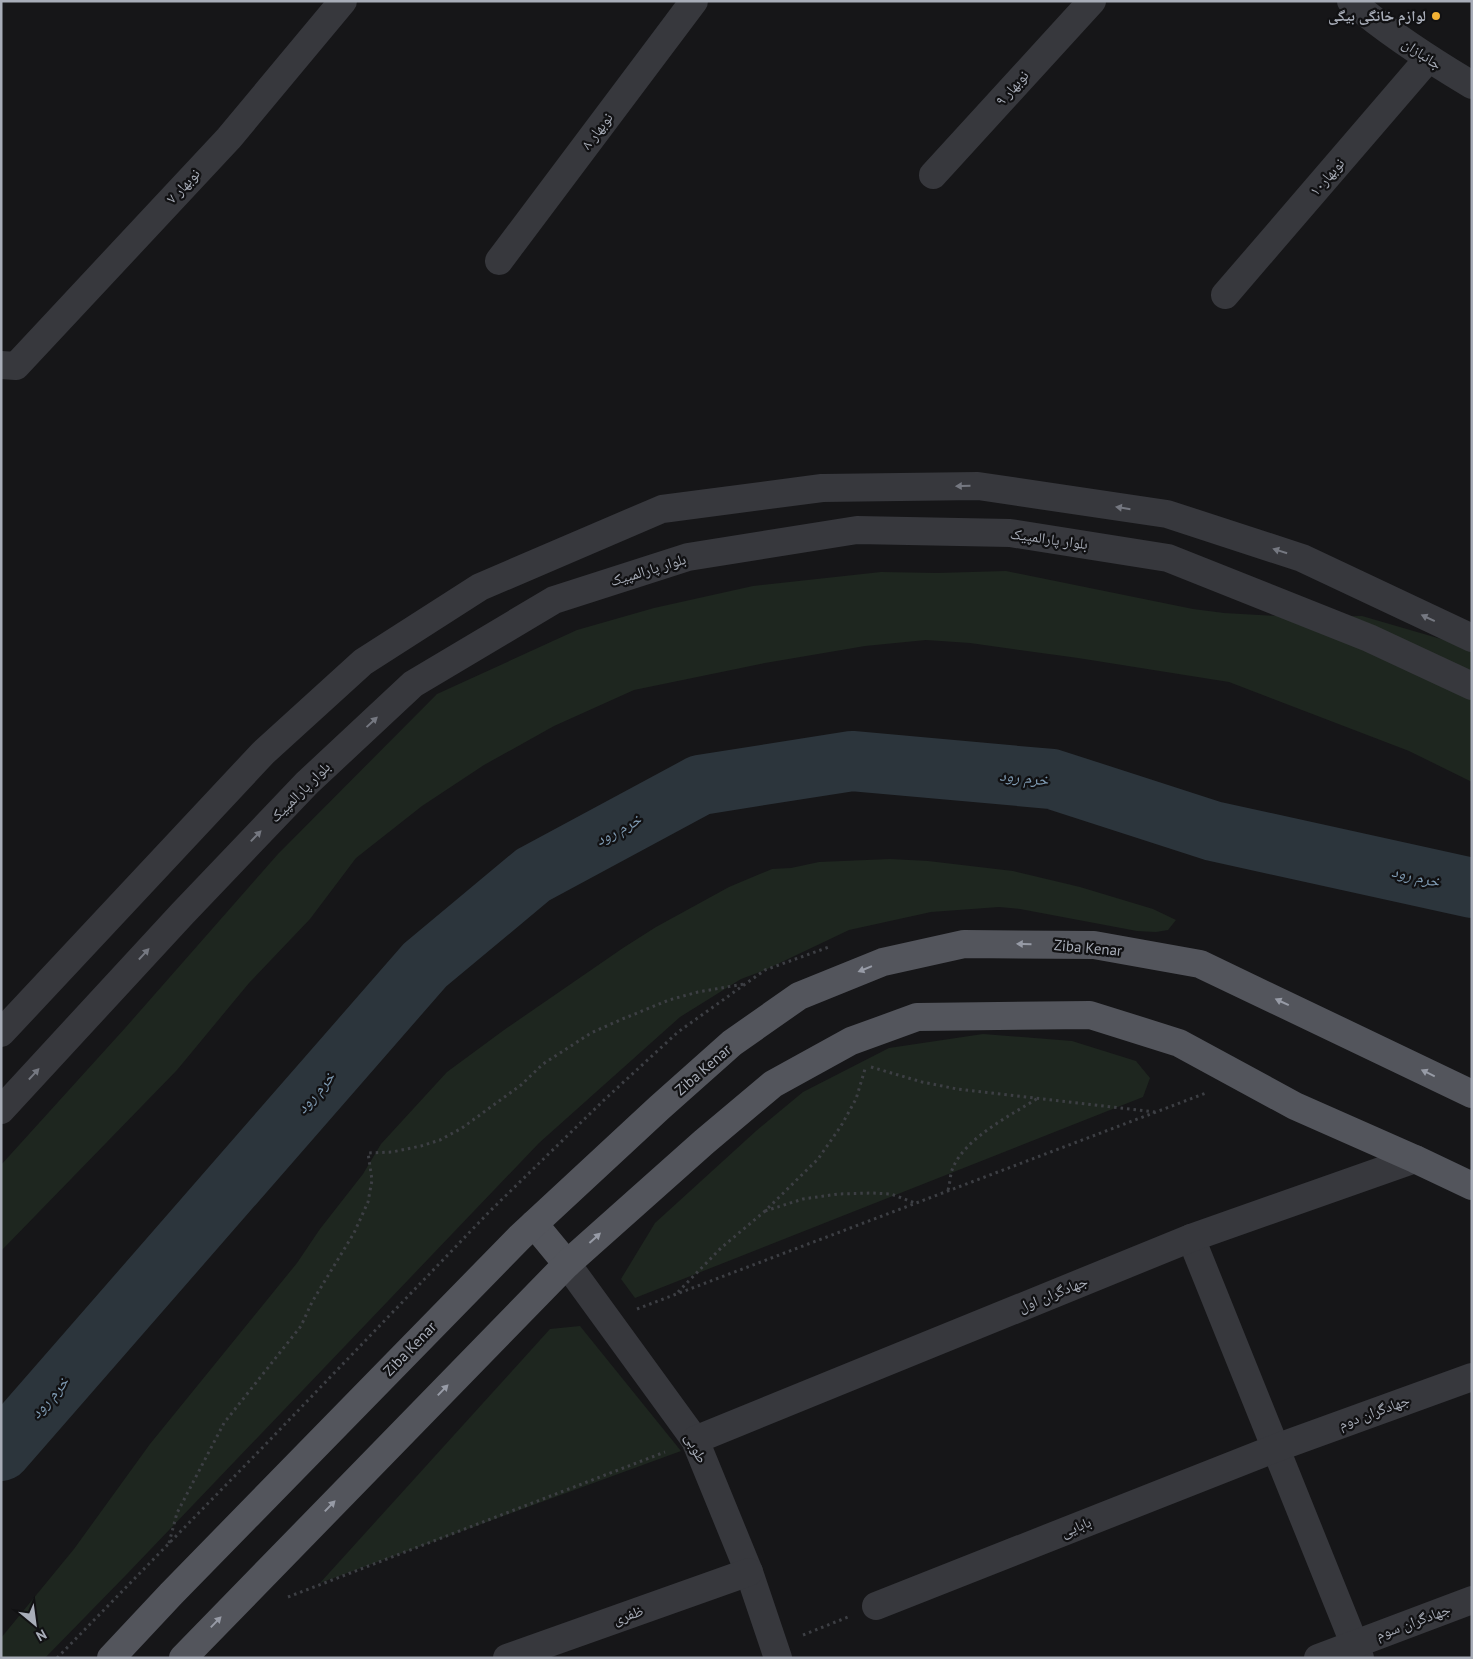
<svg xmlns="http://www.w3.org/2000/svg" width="1473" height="1659" font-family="'PT Sans','Noto Naskh Arabic',sans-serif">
  <rect width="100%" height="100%" fill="#161618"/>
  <g fill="#1e261f">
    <polygon points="1006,571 1193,609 1224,613 1296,617 1362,616 1472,648 1472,782 1409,751 1229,682 1078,658 970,643 926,640 865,646 765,663 634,690 554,726 484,765 422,806 356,858 310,919 249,983 177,1070 1,1251 1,1165 126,1027 278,854 437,694 577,630 654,608 753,586 881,572 937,573"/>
    <polygon points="890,859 928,861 1013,871 1080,887 1153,909 1176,920 1168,930 1156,932 1137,931 1020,909 999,907 931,912 849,930 765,970 741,979 680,1017 539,1143 127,1574 45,1658 1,1658 1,1638 74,1549 150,1444 297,1263 320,1229 363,1174 381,1144 447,1072 504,1030 623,948 656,927 729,887 772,869 791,868 819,862"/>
    <polygon points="983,1034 1072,1041 1136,1061 1150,1078 1143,1097 635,1298 621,1279 655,1223 756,1131 803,1092 889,1048"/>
    <polygon points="580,1326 681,1451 320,1583 550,1329"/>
  </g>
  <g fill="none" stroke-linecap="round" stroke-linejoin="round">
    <polyline stroke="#2c353c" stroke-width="60" points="1,1451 425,965 533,875 700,785 852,761 1052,779 1213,831 1472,888"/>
    <g stroke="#3d3f44" stroke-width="3" stroke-dasharray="2.5 4" stroke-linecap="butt">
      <polyline points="871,1067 922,1082 957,1089 1155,1112"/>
      <path d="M948,1190C950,1184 950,1176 952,1170C964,1138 1010,1116 1038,1098"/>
      <polyline points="765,1211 803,1199 838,1194 871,1193 891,1194 915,1203"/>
      <polyline points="678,1292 721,1248 765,1211 818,1159 841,1126 856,1099 865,1069"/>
      <polyline points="637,1309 1206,1093"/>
      <polyline points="169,1543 177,1513 224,1423 301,1326 312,1302 354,1233 368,1202 372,1180 368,1153 392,1152 421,1146 440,1140 462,1128 521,1085 543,1064 591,1033 620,1020 669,1000 698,992 744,984"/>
      <polyline points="288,1597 665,1452"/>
      <polyline points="803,1635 848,1617"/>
      <polyline points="57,1658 264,1446 490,1211 603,1101 678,1032 765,970 829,947"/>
    </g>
    <g stroke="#37383d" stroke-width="28">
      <path d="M1351,1C1388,33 1430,60 1472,85"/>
      <polyline points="933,175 1092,1"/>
      <polyline points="499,261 694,1"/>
      <polyline points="1225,295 1428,59"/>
      <polyline points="1,365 16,366 229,138 343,1"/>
      <polyline points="1,1033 263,753 363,662 480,587 662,509 822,488 978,486 1167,514 1302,558 1472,638"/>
      <polyline points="1,1110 182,914 307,783 413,684 554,600 688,557 857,530 1010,533 1168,558 1369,638 1472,686"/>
      <polyline points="1191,1238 1360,1658"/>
      <polyline points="567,1264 695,1440 749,1572 778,1658"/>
      <polyline points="695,1440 1191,1238 1415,1159"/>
      <polyline points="876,1606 1276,1448 1472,1377"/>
      <polyline points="507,1658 749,1572"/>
      <polyline points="1318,1658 1472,1600"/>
    </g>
    <g stroke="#53555c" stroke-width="28">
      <polyline points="534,1224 567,1264"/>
      <polyline points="111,1658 171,1594 520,1237 659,1108 732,1043 799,996 883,962 964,944 1094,945 1200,964 1472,1094"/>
      <polyline points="183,1658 567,1264 704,1142 773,1084 851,1041 917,1017 1090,1015 1179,1043 1295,1106 1415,1159 1472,1186"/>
    </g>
  </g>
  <defs><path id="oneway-solid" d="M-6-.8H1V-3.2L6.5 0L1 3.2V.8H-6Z" transform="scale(1.25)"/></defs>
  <g fill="#757881">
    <use href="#oneway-solid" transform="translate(963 486) rotate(179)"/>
    <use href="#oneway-solid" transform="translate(1123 508) rotate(-171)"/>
    <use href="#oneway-solid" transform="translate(1280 551) rotate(-162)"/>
    <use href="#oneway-solid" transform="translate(1428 618) rotate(-155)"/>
    <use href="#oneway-solid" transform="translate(372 722) rotate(-43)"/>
    <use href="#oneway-solid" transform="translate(256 836) rotate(-46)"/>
    <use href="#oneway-solid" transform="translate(144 954) rotate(-47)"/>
    <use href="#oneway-solid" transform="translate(34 1074) rotate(-47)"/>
  </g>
  <g fill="#979ba6">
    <use href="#oneway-solid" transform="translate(1024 944) rotate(-179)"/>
    <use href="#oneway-solid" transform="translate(865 969) rotate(158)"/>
    <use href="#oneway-solid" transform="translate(1282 1002) rotate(-155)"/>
    <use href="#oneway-solid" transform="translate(1428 1073) rotate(-154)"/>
    <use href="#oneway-solid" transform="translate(595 1238) rotate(-42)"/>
    <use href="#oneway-solid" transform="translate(443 1390) rotate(-46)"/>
    <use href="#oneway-solid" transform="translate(330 1506) rotate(-46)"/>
    <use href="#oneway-solid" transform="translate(216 1622) rotate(-46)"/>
  </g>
  <circle fill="#f2b134" stroke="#111113" stroke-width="2" cx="1436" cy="16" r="5"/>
  <g text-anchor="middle" stroke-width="4.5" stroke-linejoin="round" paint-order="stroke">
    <g font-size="15" font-weight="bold" fill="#a8adb8" stroke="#111113" text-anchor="end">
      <text x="1426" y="21">لوازم خانگی بیگی</text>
    </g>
    <g font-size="15" fill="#a8adb8" stroke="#111113">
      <text transform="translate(1422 54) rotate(34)" y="5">جانبازان</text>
      <text transform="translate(1012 88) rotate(-48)" y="5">نوبهار ۹</text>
      <text transform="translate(597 131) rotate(-53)" y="5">نوبهار ۸</text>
      <text transform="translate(1327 177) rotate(-49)" y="5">نوبهار۱۰</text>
      <text transform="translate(183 186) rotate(-47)" y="5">نوبهار ۷</text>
      <text transform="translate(1049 539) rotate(8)" y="5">بلوار پارالمپیک</text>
      <text transform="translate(648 570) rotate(-17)" y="5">بلوار پارالمپیک</text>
      <text transform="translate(300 792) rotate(-45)" y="5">بلوار پارالمپیک</text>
      <text transform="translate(1088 948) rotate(5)" y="5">Ziba Kenar</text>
      <text transform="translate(703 1070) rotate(-41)" y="5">Ziba Kenar</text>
      <text transform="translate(1053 1294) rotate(-22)" y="5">جهادگران اول</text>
      <text transform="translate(410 1349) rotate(-46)" y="5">Ziba Kenar</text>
      <text transform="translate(1374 1412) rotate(-20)" y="5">جهادگران دوم</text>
      <text transform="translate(696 1448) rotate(63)" y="5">طوبی</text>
      <text transform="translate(1076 1527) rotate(-22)" y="5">بابایی</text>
      <text transform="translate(628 1615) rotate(-19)" y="5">ظفری</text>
      <text transform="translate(1413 1622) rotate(-20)" y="5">جهادگران سوم</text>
    </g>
    <g font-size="16" font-style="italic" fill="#7f9bb3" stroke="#111113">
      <text transform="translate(1024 777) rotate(6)" y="6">خرم رود</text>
      <text transform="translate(618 829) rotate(-28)" y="6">خرم رود</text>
      <text transform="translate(1416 876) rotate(13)" y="6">خرم رود</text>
      <text transform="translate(315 1092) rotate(-49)" y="6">خرم رود</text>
      <text transform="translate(49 1397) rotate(-49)" y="6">خرم رود</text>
    </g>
  </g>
  <rect width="1473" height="1659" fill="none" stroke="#a8adb8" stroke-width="5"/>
  <g transform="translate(35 1624) rotate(151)" stroke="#111113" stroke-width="4" paint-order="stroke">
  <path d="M0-4L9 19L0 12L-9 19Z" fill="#a8adb8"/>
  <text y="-8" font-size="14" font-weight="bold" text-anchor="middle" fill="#a8adb8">N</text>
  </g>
</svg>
